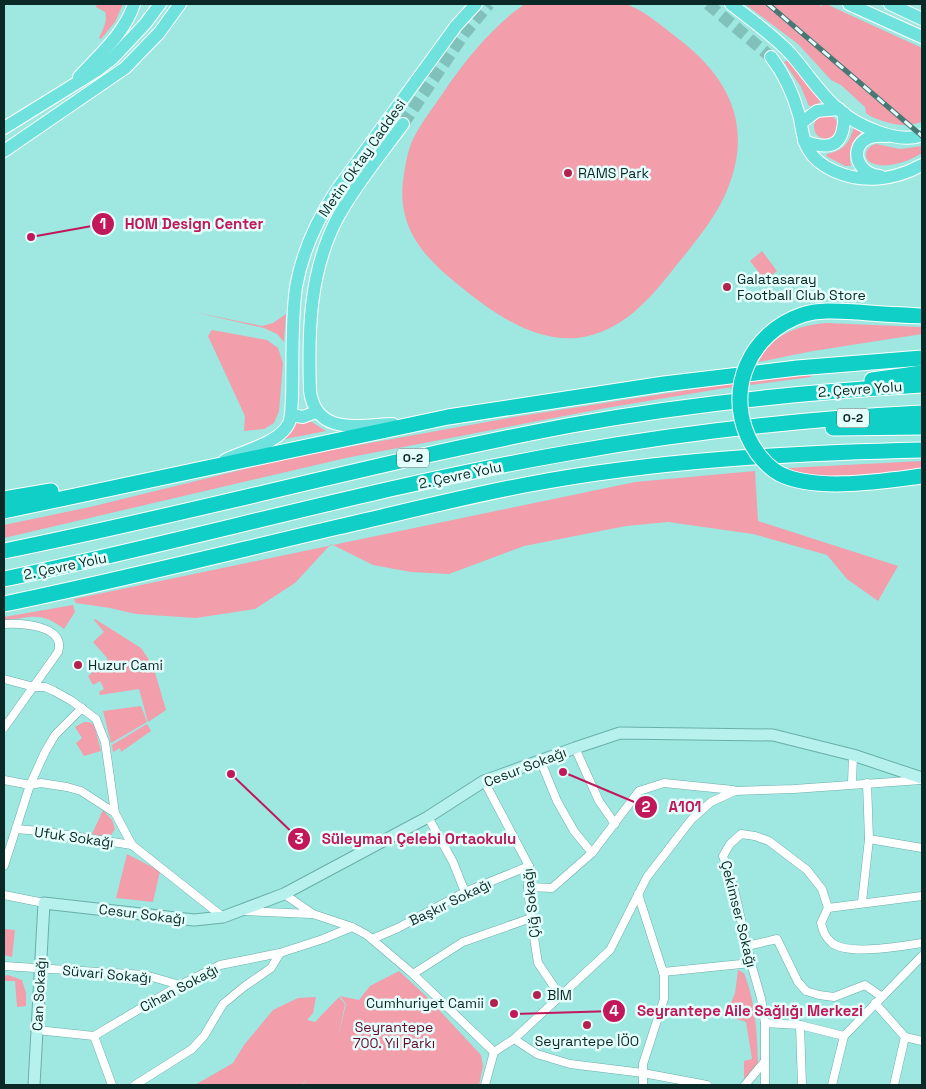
<svg xmlns="http://www.w3.org/2000/svg" width="926" height="1089" font-family="'Space Grotesk',sans-serif">
  <rect width="100%" height="100%" fill="#9fe7e1"/>
  <g fill="#f29eab">
    <path d="M97,4H123L115,22L101,39L99,38C103,29 108,21 105,12L96,7Z"/>
    <path d="M525,4C551,4 577,4 603,4C611,4 621,2 628,5C647,12 664,28 680,40C732,80 754,131 725,195C713,221 693,245 675,267C650,299 621,333 577,338C534,342 493,313 461,287C423,257 395,226 404,174C406,162 408,150 413,139C422,121 436,104 447,87C467,58 496,23 525,4Z"/>
    <path d="M745,4H816L821,6L826,4L922,48V122C902,128 889,124 870,116L866,113L865,107L841,85L831,80L798,44Z"/>
    <polygon points="788,60 821,102 812,106 809,106 801,87 784,62"/>
    <circle cx="826" cy="127" r="12"/>
    <path d="M854,127L860,130L861,133C849,143 849,153 851,166H845L826,156L827,154C845,150 849,143 854,127Z"/>
    <path d="M876,144L900,149L922,146V153C908,162 883,171 868,161C863,153 868,146 876,144Z"/>
    <polygon points="762,251 777,271 765,280 750,261"/>
    <polygon points="194,312 262,326 273,323 286,314 284,342 277,334 264,328"/>
    <path d="M826,323L922,327V334L813,351L758,362C773,334 796,326 826,323Z"/>
    <polygon points="212,330 267,340 278,348 283,363 279,411 274,423 264,429 244,431 245,416 208,336"/>
    <polygon points="811,373 811,377 719,389 606,408 346,458 4,538 4,525 90,507 298,456 514,417 714,386"/>
    <polygon points="310,421 326,431 280,440 294,423"/>
    <polygon points="922,461 922,470 832,477 799,474 788,468"/>
    <polygon points="755,471 758,521 898,566 878,601 847,579 827,555 753,534 668,522 626,526 524,546 449,574 411,572 373,565 331,544 295,583 255,609 196,618 136,614 110,608 76,603 74,599 635,482"/>
    <path d="M73,605L75,612L64,629C41,611 31,617 4,621V617Z"/>
    <polygon points="95,619 141,648 153,666 166,710 148,722 139,689 100,695 99,692 104,689 100,681 93,685 88,676 108,659 93,642 104,632 94,620"/>
    <polygon points="141,706 147,722 111,743 103,711"/>
    <polygon points="84,722 90,722 94,725 101,751 84,756 76,743 82,738 75,727"/>
    <polygon points="147,724 151,731 121,752 120,748 113,752 112,745"/>
    <polygon points="103,810 112,820 115,829 111,835 101,836 92,834"/>
    <polygon points="127,854 160,871 153,902 116,898"/>
    <polygon points="4,929 15,930 12,957 4,955"/>
    <path d="M738,970L744,973C756,1003 757,1034 758,1065L744,1081V1061L752,1059L746,1022L726,1016L735,993Z"/>
    <polygon points="399,971 426,996 481,1055 483,1066 479,1085 303,1085 307,1079 302,1085 195,1085 233,1063 244,1045 273,1010 298,998 316,997 313,1013 307,1020 315,1022 339,997 345,1004 338,1038 346,1004 340,996 359,1000 370,986"/>
    <polygon points="8,975 22,980 26,993 26,1006 17,1007 15,981 4,981 4,976"/>
  </g>
  <g fill="none" stroke-linecap="round" stroke-linejoin="round">
    <g stroke="#81c1bc" stroke-width="12" stroke-dasharray="12 6" stroke-linecap="butt">
      <polyline points="708,4 771,57"/>
      <polyline points="403,124 464,34 489,4"/>
    </g>
    <g stroke="#69afa9" stroke-width="9">
      <g id="street">
        <path d="M4,624C20,623 67,625 58,652L4,728"/>
        <polyline points="4,679 34,687 45,687 54,691 72,701 96,719 105,742 115,813 132,845 223,917"/>
        <polyline points="575,748 599,801 615,824"/>
        <polyline points="541,762 557,801 574,831 592,853"/>
        <polyline points="4,780 30,785 41,783 67,787 81,791 115,813"/>
        <polyline points="484,781 529,866 528,887 531,918 538,963 561,997"/>
        <polyline points="852,784 853,755"/>
        <polyline points="428,817 453,862 465,892"/>
        <polyline points="16,829 40,831 132,845"/>
        <polyline points="869,839 922,848"/>
        <polyline points="4,866 30,785 45,752 55,735 82,708"/>
        <polyline points="528,887 552,888 592,853 639,791 664,783 733,790"/>
        <polyline points="284,894 313,914 352,927 367,935 413,974 494,1052"/>
        <polyline points="638,894 664,975 664,999 643,1064 643,1085"/>
        <polyline points="4,895 44,903"/>
        <polyline points="862,902 869,839 867,783"/>
        <path d="M828,908L821,923C823,931 825,937 832,943C849,956 901,946 922,943"/>
        <polyline points="828,908 922,896"/>
        <polyline points="245,911 311,914"/>
        <polyline points="372,939 398,928 465,892 529,866"/>
        <polyline points="747,946 777,939 798,982 806,991 819,995 834,997 865,985 882,997"/>
        <polyline points="4,966 145,975 180,985"/>
        <polyline points="663,972 751,963"/>
        <polyline points="413,974 463,942 531,918"/>
        <polyline points="875,1003 905,1037 922,1041"/>
        <polyline points="765,1023 765,1085"/>
        <polyline points="800,1025 844,1036"/>
        <polyline points="37,1030 94,1036 180,985 220,965 280,953 323,939 352,927"/>
        <polyline points="94,1036 112,1085"/>
        <polyline points="514,1039 537,1054 570,1064 643,1073 707,1085"/>
        <polyline points="135,1085 192,1049 204,1036 223,1004 245,986 271,968 280,953"/>
        <polyline points="485,1085 494,1052 514,1039 610,950 647,877 691,820 711,802 735,791 794,789 921,780"/>
        <polyline points="745,1085 765,1061"/>
        <polyline points="802,1085 800,1025 765,1023 761,998 751,963 734,889 723,856 730,844 741,834 755,836 769,841 807,870 822,889 828,908"/>
        <polyline points="832,1085 844,1036 922,956"/>
        <polyline points="894,1085 905,1037"/>
      </g>
    </g>
    <g stroke="#69afa9" stroke-width="13">
      <polyline id="secondary" points="34,1085 44,903 194,920 223,917 284,894 428,817 484,781 575,748 620,733 773,735 853,755 922,778"/>
    </g>
    <g stroke="#fff" stroke-width="14">
      <g id="primary">
        <path d="M731,4C750,19 770,33 787,50C805,69 818,92 838,109C856,125 898,145 922,135"/>
        <polyline points="849,4 922,37"/>
        <polyline points="890,4 922,19"/>
        <path d="M771,57C785,75 793,93 799,115C802,126 802,139 808,149C814,160 823,166 834,171C863,184 894,180 922,165"/>
        <path d="M79,77C99,55 125,33 134,4"/>
        <polyline points="801,123 817,111 839,109"/>
        <polyline points="4,128 96,71 113,58 145,24 160,4"/>
        <path d="M804,141C833,152 845,144 844,113"/>
        <polyline points="4,151 125,68 159,33 180,4"/>
        <path d="M880,176C851,174 846,132 886,136"/>
        <polyline points="291,415 303,417 316,412"/>
        <path d="M393,424C359,425 316,436 310,391C308,332 309,271 338,217C356,184 381,154 403,124"/>
        <path d="M225,460C243,451 280,443 289,423C292,416 291,407 292,399C293,363 291,323 296,287C302,253 317,220 336,191L456,26L476,4"/>
      </g>
    </g>
    <g stroke="#fff" stroke-width="17">
      <g id="highway">
        <polyline points="872,380 922,373"/>
        <polyline points="833,428 922,427"/>
        <polyline points="4,499 51,491"/>
        <polyline points="4,511 448,417 664,384 797,368 922,358"/>
        <path d="M4,551C194,513 381,461 572,425C688,404 805,392 922,385"/>
        <path d="M4,579C192,540 378,486 568,453C685,432 803,419 922,413"/>
        <path d="M4,604C116,581 227,553 338,527C400,513 462,497 525,485C656,460 789,453 922,450"/>
      </g>
    </g>
    <use href="#street" stroke="#fff" stroke-width="8"/>
    <use href="#secondary" stroke="#b7f1ee" stroke-width="11"/>
    <use href="#primary" stroke="#70e2dd" stroke-width="12"/>
    <use href="#highway" stroke="#10cfc6" stroke-width="15"/>
    <g stroke="#487874" stroke-width="5">
      <polyline id="rail" points="768,4 922,136"/>
    </g>
    <use href="#rail" stroke="#e4fffc" stroke-width="3" stroke-dasharray="9" stroke-linecap="butt"/>
    <g stroke="#fff" stroke-width="17" stroke-linecap="butt">
      <path id="highway-bridge" d="M922,316C901,315 879,314 858,312C840,311 819,309 802,315C750,333 726,388 748,437C755,452 766,466 780,474C816,492 883,481 922,476"/>
    </g>
    <use href="#highway-bridge" stroke="#10cfc6" stroke-width="15"/>
  </g>
  <g fill="#b3224f" stroke="#e4fffc" stroke-width="2">
    <circle cx="568" cy="173" r="5"/>
    <circle cx="727" cy="287" r="5"/>
    <circle cx="78" cy="665" r="5"/>
    <circle cx="537" cy="995" r="5"/>
    <circle cx="494" cy="1003" r="5"/>
    <circle cx="587" cy="1025" r="5"/>
  </g>
  <g text-anchor="middle" stroke-width="5" stroke-linejoin="round" paint-order="stroke">
    <g fill="#e4fffc" stroke="#4b6866" stroke-width="1">
      <rect x="837" y="408.5" width="32" height="19" rx="4"/>
      <rect x="397" y="448.5" width="32" height="19" rx="4"/>
    </g>
    <g font-size="12" font-weight="bold" fill="#0a2826">
      <text x="853" y="422">O-2</text>
      <text x="413" y="462">O-2</text>
    </g>
    <g font-size="14" fill="#0a2826" stroke="#e4fffc">
      <text transform="translate(362 158) rotate(-55)" y="5">Metin Oktay Caddesi</text>
      <text transform="translate(860 389) rotate(-4)" y="5">2. Çevre Yolu</text>
      <text transform="translate(460 475) rotate(-12)" y="5">2. Çevre Yolu</text>
      <text transform="translate(65 566) rotate(-12)" y="5">2. Çevre Yolu</text>
      <text transform="translate(525 767) rotate(-21)" y="5">Cesur Sokağı</text>
      <text transform="translate(74 837) rotate(8)" y="5">Ufuk Sokağı</text>
      <text transform="translate(450 902) rotate(-26)" y="5">Başkır Sokağı</text>
      <text transform="translate(531 903) rotate(-96)" y="5">Çiğ Sokağı</text>
      <text transform="translate(142 914) rotate(7)" y="5">Cesur Sokağı</text>
      <text transform="translate(739 914) rotate(76)" y="5">Çekimser Sokağı</text>
      <text transform="translate(107 974) rotate(5)" y="5">Süvari Sokağı</text>
      <text transform="translate(179 988) rotate(-28)" y="5">Cihan Sokağı</text>
      <text transform="translate(39 994) rotate(-87)" y="5">Can Sokağı</text>
    </g>
    <g font-size="14" fill="#0a2826" stroke="#e4fffc" text-anchor="start">
      <text x="578" y="178">RAMS Park</text>
      <text x="737" y="284">Galatasaray<tspan x="737" dy="16">Football Club Store</tspan></text>
      <text x="88" y="670">Huzur Cami</text>
      <text x="547" y="1000">BİM</text>
      <text x="484" y="1008" text-anchor="end">Cumhuriyet Camii</text>
      <text x="587" y="1046" text-anchor="middle">Seyrantepe İÖO</text>
    </g>
    <g font-size="14" fill="#680a2a" stroke="#e4fffc">
      <text x="394" y="1032">Seyrantepe<tspan x="394" dy="16">700. Yıl Parkı</tspan></text>
    </g>
  </g>
  <path fill="none" stroke="#c2185b" stroke-width="2" d="M31 237L103 224M563 772L646 807M231 774L299 839M514 1014L614 1011"/>
  <g fill="#c2185b" stroke="#e4fffc" stroke-width="2">
    <circle cx="31" cy="237" r="5"/>
    <circle cx="563" cy="772" r="5"/>
    <circle cx="231" cy="774" r="5"/>
    <circle cx="514" cy="1014" r="5"/>
    <circle cx="103" cy="224" r="12"/>
    <circle cx="646" cy="807" r="12"/>
    <circle cx="299" cy="839" r="12"/>
    <circle cx="614" cy="1011" r="12"/>
  </g>
  <g font-size="15" text-anchor="middle" font-weight="bold" fill="#fff">
    <text x="103" y="229">1</text>
    <text x="646" y="812">2</text>
    <text x="299" y="844">3</text>
    <text x="614" y="1016">4</text>
  </g>
  <g font-size="15" text-anchor="middle" font-weight="bold" fill="#c2185b" stroke="#e4fffc" stroke-width="5" stroke-linejoin="round" paint-order="stroke">
    <text x="194" y="229">HOM Design Center</text>
    <text x="685" y="812">A101</text>
    <text x="419" y="844">Süleyman Çelebi Ortaokulu</text>
    <text x="750" y="1016">Seyrantepe Aile Sağlığı Merkezi</text>
  </g>
  <rect width="926" height="1089" fill="none" stroke="#0a2826" stroke-width="10"/>
</svg>
